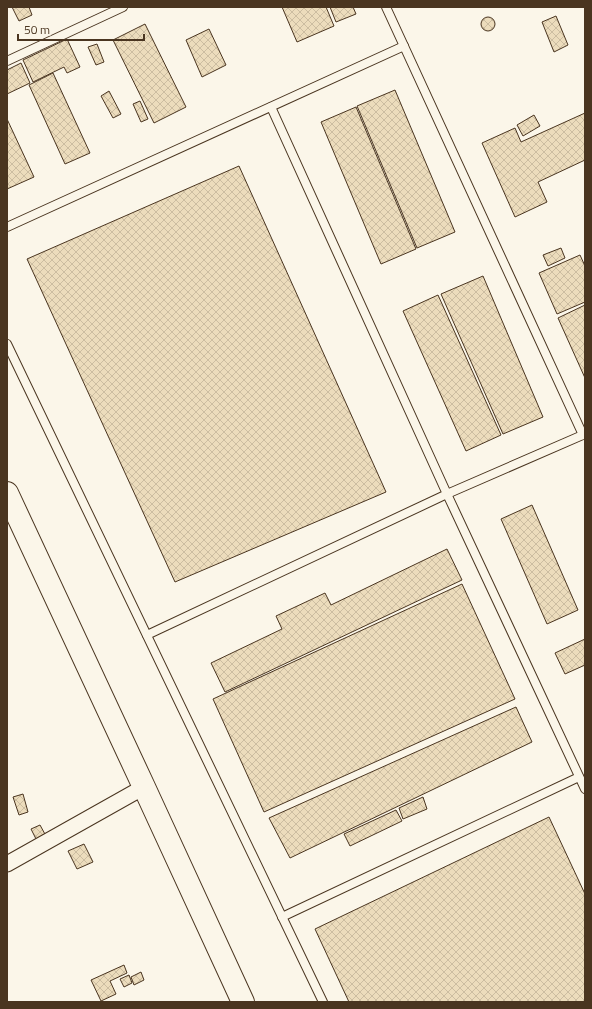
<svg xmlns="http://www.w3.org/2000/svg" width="592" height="1009" font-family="'Titillium Web',sans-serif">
  <defs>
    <pattern id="building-cross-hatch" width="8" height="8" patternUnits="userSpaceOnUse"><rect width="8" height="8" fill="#ecdcbc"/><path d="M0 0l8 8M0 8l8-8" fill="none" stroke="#ccbda1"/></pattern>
  </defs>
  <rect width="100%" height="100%" fill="#fbf6e9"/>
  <g fill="url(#building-cross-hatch)" stroke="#4a3520">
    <polygon points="12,7 29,7 32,15 19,21"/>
    <polygon points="282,7 326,7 334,26 297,42"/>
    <polygon points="330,7 353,7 356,14 336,22"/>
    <polygon points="556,16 568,45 554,52 542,22"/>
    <circle cx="488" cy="24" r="7"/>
    <polygon points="145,24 186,107 154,123 113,40"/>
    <polygon points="209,29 226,65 202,77 186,40"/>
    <polygon points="67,39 80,67 67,73 64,67 33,82 23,60"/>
    <polygon points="97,44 104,62 96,65 88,47"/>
    <polygon points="21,63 30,83 7,94 7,70"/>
    <polygon points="53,73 90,153 65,164 29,85"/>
    <polygon points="395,90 455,232 417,248 357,106"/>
    <polygon points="109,91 121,114 113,118 101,96"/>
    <polygon points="140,101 148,119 141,122 133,104"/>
    <polygon points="356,107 416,249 381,264 321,122"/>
    <polygon points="585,113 585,160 538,182 547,202 515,217 482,143 515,128 521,142"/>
    <polygon points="534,115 540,126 523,136 517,125"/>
    <polygon points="7,119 34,177 7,189"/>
    <polygon points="239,166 386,492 175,582 27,259"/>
    <polygon points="561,248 565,258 548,266 543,255"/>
    <polygon points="580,255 585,266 585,302 557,314 539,273"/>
    <polygon points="483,276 543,417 503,434 441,294"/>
    <polygon points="438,295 501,435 466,451 403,311"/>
    <polygon points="585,305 585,378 558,318"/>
    <polygon points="532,505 578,610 547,624 501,519"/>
    <polygon points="447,549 462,580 225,692 211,663 282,629 276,616 325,593 331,605"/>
    <polygon points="462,584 515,699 264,812 213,699"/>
    <polygon points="585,639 585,665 565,674 555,653"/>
    <polygon points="516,707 532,742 290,858 269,818"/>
    <polygon points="23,794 28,812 19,815 13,797"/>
    <polygon points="423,797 427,809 403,819 399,808"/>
    <polygon points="396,810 402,821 350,846 344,834"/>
    <polygon points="549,817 585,894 585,1002 349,1002 315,929"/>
    <polygon points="40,825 46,836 37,841 31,829"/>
    <polygon points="84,844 93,862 77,869 68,851"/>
    <polygon points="124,965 127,973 110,981 116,994 101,1001 91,980"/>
    <polygon points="141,972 144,980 134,985 131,977"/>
    <polygon points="129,975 132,983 124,987 120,979"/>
  </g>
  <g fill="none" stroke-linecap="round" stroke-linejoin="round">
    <g stroke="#4a3520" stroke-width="10">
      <g id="lane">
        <polyline points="386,7 583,435"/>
        <polyline points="7,61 123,7"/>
        <polyline points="271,107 447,494 585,789"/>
        <polyline points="7,227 404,46"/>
        <polyline points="7,344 323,1002"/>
        <polyline points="147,635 447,494 585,434"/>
        <polyline points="282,917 579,777"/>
      </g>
    </g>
    <g stroke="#4a3520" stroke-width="17">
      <polyline id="street" points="7,864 144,787"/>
    </g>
    <g stroke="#4a3520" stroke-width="24">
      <polyline id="primary" points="7,493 144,787 243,1002"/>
    </g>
    <use href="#lane" stroke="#fbf6e9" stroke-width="8"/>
    <use href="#street" stroke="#fbf6e9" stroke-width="15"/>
    <use href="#primary" stroke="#fbf6e9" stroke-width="22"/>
  </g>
  <rect width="592" height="1009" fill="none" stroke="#4a3520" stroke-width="16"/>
  <path d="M18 34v6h126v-6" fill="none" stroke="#4a3520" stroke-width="2"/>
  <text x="24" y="34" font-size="12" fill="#4a3520" stroke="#fbf6e9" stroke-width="3" paint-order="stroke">50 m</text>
</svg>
